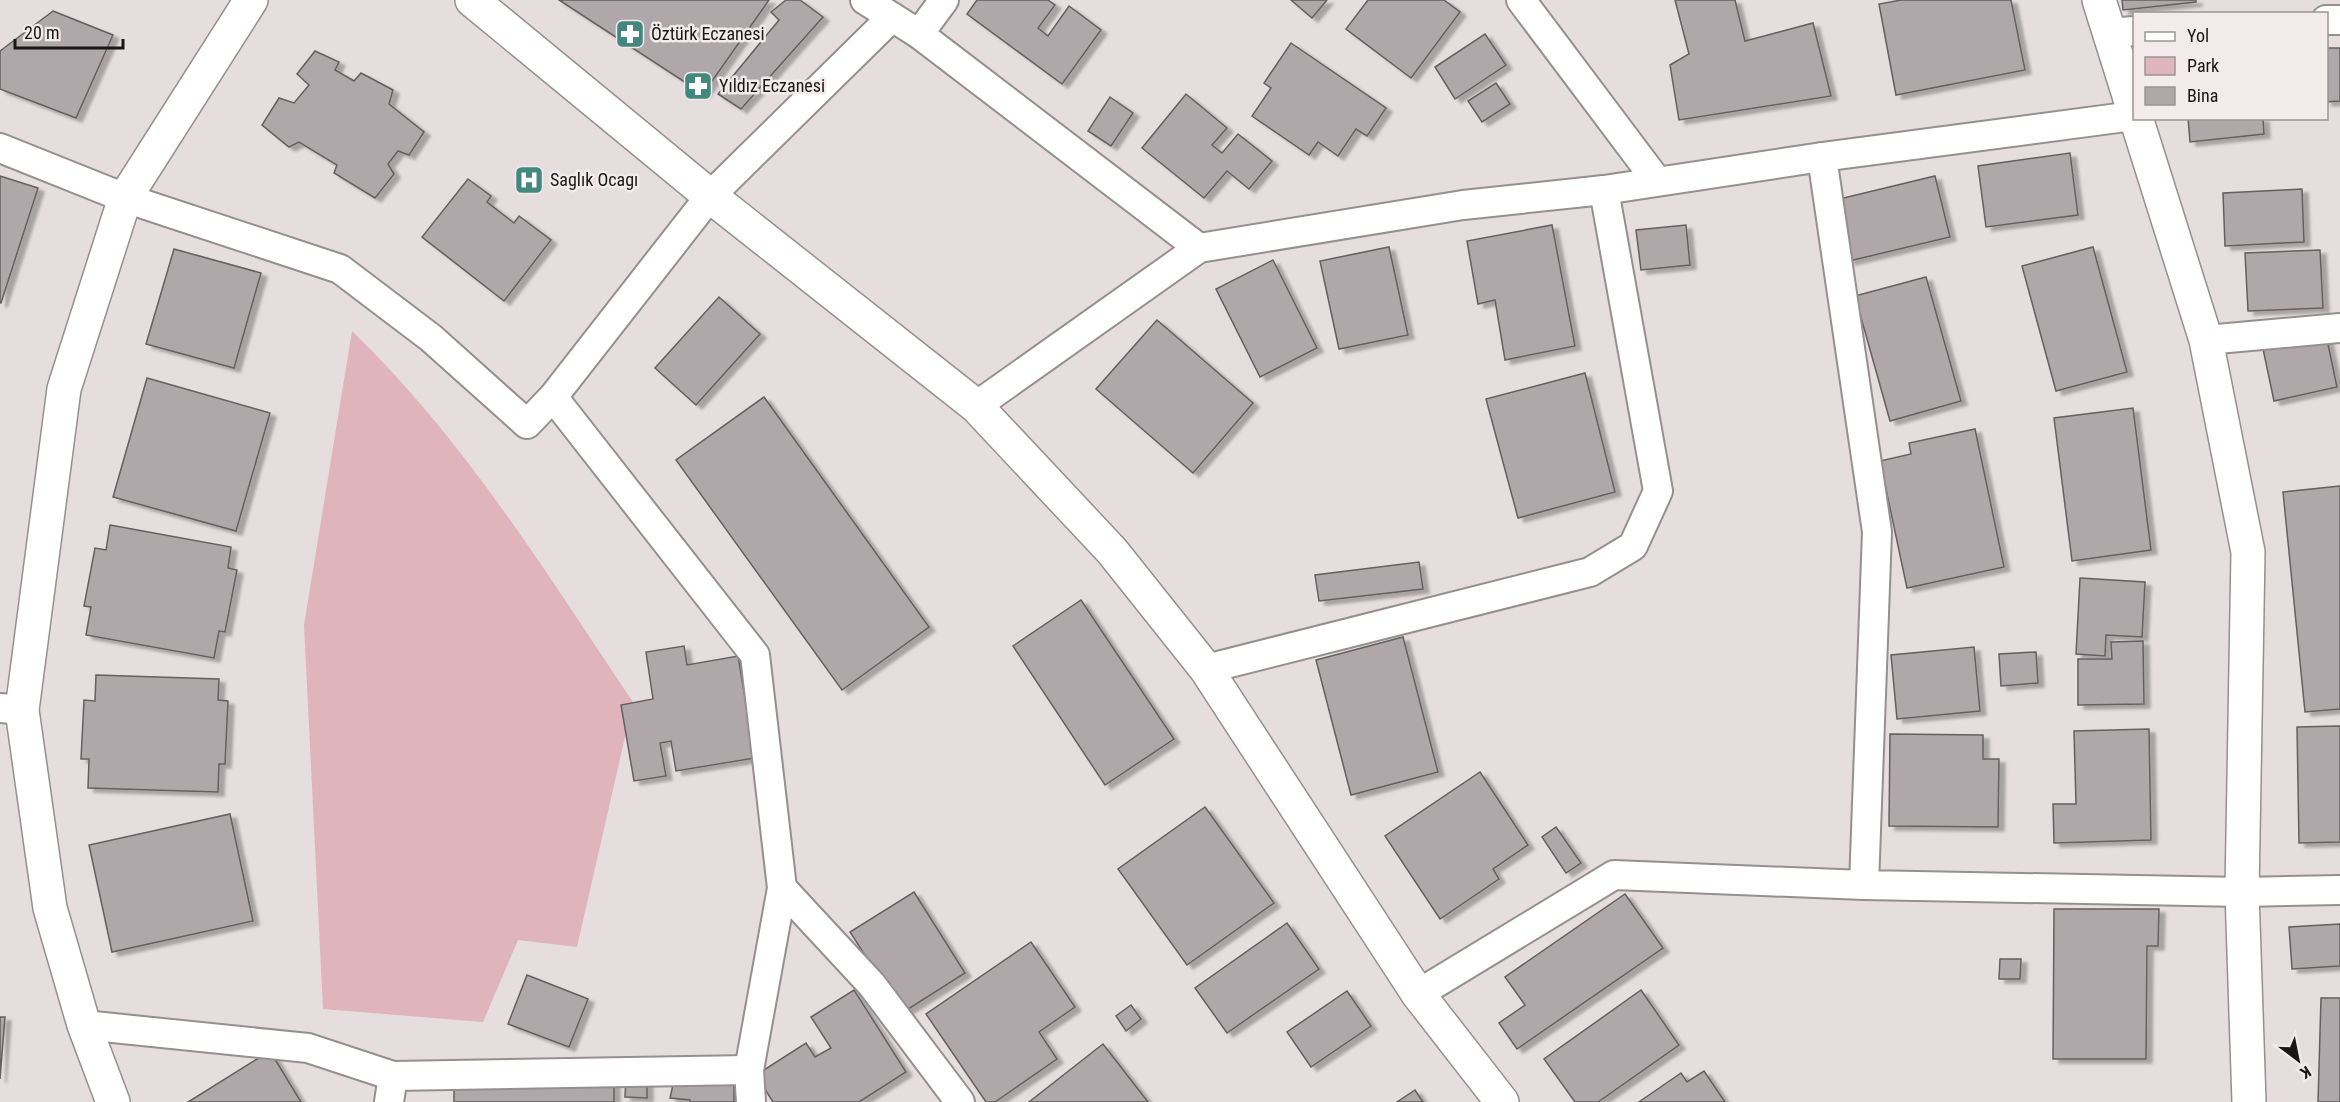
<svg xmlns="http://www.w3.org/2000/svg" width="2340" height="1102" font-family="'Roboto Condensed',sans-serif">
  <defs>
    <filter id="shadow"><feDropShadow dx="6" dy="4" stdDeviation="1.5" flood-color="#0004"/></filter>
  </defs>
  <rect width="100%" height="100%" fill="#e5ddde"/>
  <path fill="#e0b4bd" d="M352,331C465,440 546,573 633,702L577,947L518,940L483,1022L323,1009L304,625Z"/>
  <g fill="#afa7a9" stroke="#665f60" stroke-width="1.5" filter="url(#shadow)">
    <polygon points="559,0 769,0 703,94"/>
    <polygon points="786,0 800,0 823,17 741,109 718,94 779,20 771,12"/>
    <polygon points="977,0 1048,0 1055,5 1038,28 1048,36 1069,6 1101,30 1062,84 967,14"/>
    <polygon points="1291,0 1327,0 1312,18"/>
    <polygon points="1368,0 1444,0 1460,12 1411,78 1346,29"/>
    <polygon points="1675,0 1735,0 1745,41 1813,23 1831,96 1679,120 1670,65 1689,54"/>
    <polygon points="1901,0 2011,0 2025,70 1896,95 1879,4"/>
    <polygon points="2122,0 2196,0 2196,2 2123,10"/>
    <polygon points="53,11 113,35 76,118 0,89 0,51"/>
    <polygon points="1485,34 1506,65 1455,99 1435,67"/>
    <polygon points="1291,43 1386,108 1367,136 1356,129 1338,156 1318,142 1309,155 1252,116 1271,88 1264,83"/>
    <polygon points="2326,48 2340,48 2340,101 2326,102"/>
    <polygon points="315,51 339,62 335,70 354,81 361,73 393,90 389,104 424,132 409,155 398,151 388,164 394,174 375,198 334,173 337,165 299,142 289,147 262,125 279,98 294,103 309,85 297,74"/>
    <polygon points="1496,83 1510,104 1482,122 1468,101"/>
    <polygon points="1186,94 1227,128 1212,145 1222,153 1238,134 1272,161 1249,189 1227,171 1204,198 1142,148"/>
    <polygon points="1110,97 1133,113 1111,146 1088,131"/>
    <polygon points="2188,118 2263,118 2264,134 2190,142"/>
    <polygon points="2070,153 2078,215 1986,227 1978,166"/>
    <polygon points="0,176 38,188 1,303 0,303"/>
    <polygon points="1935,176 1950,237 1849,261 1835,200"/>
    <polygon points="468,179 491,196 487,202 514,223 519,216 551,240 504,301 422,237"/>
    <polygon points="2302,189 2304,242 2225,246 2223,193"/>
    <polygon points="1552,225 1575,346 1505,360 1495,300 1478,304 1467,241"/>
    <polygon points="1686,225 1690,265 1641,270 1636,230"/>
    <polygon points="1389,247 1408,335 1339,349 1320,261"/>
    <polygon points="2093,247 2127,372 2056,391 2022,266"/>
    <polygon points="174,249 261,273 234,368 146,344"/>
    <polygon points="2320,250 2323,308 2248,311 2245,253"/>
    <polygon points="1273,260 1317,348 1260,377 1216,289"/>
    <polygon points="1926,277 1961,401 1890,421 1855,296"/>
    <polygon points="719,297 760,334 696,405 655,368"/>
    <polygon points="1157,320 1253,403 1193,473 1096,389"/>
    <polygon points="2325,330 2337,387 2274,401 2262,344"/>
    <polygon points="1585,373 1615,492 1518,518 1486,399"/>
    <polygon points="147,378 270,413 236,531 113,497"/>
    <polygon points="764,397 929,627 842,690 676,460"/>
    <polygon points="2133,408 2151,550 2072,561 2054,418"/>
    <polygon points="1975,429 2004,567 1907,588 1880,461 1911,454 1909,443"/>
    <polygon points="2340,486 2340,709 2305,712 2283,492"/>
    <polygon points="110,525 231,547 228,568 237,570 225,632 219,631 214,658 86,635 91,607 84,606 95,548 106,550"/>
    <polygon points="1419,562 1423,589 1319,601 1315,575"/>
    <polygon points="2080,578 2145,582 2142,637 2106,635 2105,656 2076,654"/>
    <polygon points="1081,600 1174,739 1105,785 1013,646"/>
    <polygon points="1403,637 1438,772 1351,795 1316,660"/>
    <polygon points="2143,641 2144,704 2078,705 2078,659 2112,659 2111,642"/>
    <polygon points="684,646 687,665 738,656 755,758 676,771 671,741 660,743 666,776 634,781 621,705 653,699 646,652"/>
    <polygon points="1974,647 1980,711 1897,719 1891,655"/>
    <polygon points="2036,652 2038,683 2001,686 1999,654"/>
    <polygon points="96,675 219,679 218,700 228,701 225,764 219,764 218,792 88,788 89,759 81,759 84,700 95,701"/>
    <polygon points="2340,726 2340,842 2299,843 2297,727"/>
    <polygon points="2149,729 2151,840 2054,843 2053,804 2076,804 2074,731"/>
    <polygon points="1890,734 1983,735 1983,759 1999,759 1998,827 1889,826"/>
    <polygon points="1480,772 1528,845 1493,869 1499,879 1440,919 1385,836"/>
    <polygon points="1205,807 1274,903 1187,965 1118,869"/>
    <polygon points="230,814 253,921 112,952 89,845"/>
    <polygon points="1556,827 1581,863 1566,873 1542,837"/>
    <polygon points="914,892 965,973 902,1013 850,932"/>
    <polygon points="1625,894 1663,948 1517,1049 1499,1023 1525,1005 1505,977"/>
    <polygon points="2054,909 2159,909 2158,946 2147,946 2146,1059 2053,1059"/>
    <polygon points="1287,923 1319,969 1227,1033 1195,988"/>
    <polygon points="2340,924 2340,966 2292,969 2289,927"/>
    <polygon points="1031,942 1075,1007 1039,1032 1057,1059 995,1102 986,1102 926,1014"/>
    <polygon points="2000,959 2021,959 2020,979 1999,979"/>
    <polygon points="527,975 588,999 569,1047 508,1024"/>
    <polygon points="854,990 906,1072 859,1102 773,1102 756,1075 806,1043 815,1057 831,1048 811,1017"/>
    <polygon points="1641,990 1679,1045 1598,1102 1575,1102 1544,1059"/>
    <polygon points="1347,991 1371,1026 1311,1067 1287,1032"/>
    <polygon points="2321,998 2340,998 2340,1102 2318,1102"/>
    <polygon points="1131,1005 1141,1019 1126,1031 1116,1016"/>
    <polygon points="0,1017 5,1017 0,1079"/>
    <polygon points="1103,1044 1148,1102 1029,1102"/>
    <polygon points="270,1051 301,1102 188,1102"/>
    <polygon points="1704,1071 1725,1102 1639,1102 1681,1073 1687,1082"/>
    <polygon points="626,1076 647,1076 647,1098 625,1097"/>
    <polygon points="614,1080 614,1102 454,1102 454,1081"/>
    <polygon points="674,1080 734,1080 734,1102 690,1102 690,1100 670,1098"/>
    <polygon points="1415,1090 1423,1102 1397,1102"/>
  </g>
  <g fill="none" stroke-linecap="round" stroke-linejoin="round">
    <g stroke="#968f90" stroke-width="32">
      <g id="minor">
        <polyline points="865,0 919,34 1199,248"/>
        <polyline points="1521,0 1657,181"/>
        <polyline points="2326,20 2340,20"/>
        <polyline points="2108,33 2134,31"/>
        <polyline points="919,34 944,0"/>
        <polyline points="0,148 125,198 340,269 431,338 527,424 553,397 710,196 892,17"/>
        <polyline points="1822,157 1877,532 1864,885 2242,892 2340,890"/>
        <polyline points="2206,340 2340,328"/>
        <polyline points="553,397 755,655 782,888 749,1070 751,1102"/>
        <polyline points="976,406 1199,248 1463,205 1604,190 1822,157 2133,116"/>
        <polyline points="1206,669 1590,572 1633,546 1658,491 1604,190"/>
        <polyline points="0,708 22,710"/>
        <polyline points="782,888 872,985 960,1102"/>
        <polyline points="1418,994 1614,875 1864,885"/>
        <polyline points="84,1025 308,1048 393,1076 749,1070"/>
        <polyline points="389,1102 393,1076"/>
      </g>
    </g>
    <g stroke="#968f90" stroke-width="36">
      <g id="tertiary">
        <polyline points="472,0 710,196 976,406 1112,551 1206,669 1418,994 1502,1102"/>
        <polyline points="113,1102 84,1025 50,908 22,710 64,389 125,198 251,0"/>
      </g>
    </g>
    <g stroke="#968f90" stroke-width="36">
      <polyline id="secondary" points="2099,0 2206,340 2248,552 2242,892 2249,1102"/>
    </g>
    <use href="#minor" stroke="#fff" stroke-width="28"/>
    <use href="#tertiary" stroke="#fff" stroke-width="33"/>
    <use href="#secondary" stroke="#fff" stroke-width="33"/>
  </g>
  <defs>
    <g id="pharmacy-square" transform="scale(1.5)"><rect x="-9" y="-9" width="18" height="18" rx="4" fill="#42887f" stroke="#f2eaeb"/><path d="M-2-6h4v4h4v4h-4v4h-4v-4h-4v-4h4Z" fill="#fff"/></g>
    <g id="hospital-square" transform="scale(1.5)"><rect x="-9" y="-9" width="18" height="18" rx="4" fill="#42887f" stroke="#f2eaeb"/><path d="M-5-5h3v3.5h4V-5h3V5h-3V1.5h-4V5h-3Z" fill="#fff"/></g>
  </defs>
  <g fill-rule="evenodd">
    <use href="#pharmacy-square" x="630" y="34"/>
    <use href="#pharmacy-square" x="698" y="86"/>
    <use href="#hospital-square" x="529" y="180"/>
  </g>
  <g text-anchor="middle" stroke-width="5" stroke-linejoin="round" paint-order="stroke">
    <g font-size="18" fill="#191616" stroke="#f2eaeb" text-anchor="start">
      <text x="651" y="40">Öztürk Eczanesi</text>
      <text x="719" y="92">Yıldız Eczanesi</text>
      <text x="550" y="186">Saglık Ocagı</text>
    </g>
  </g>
  <rect x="2133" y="12" width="195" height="108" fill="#f2eaeb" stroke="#9b9596" stroke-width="1.5"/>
  <rect x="2145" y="32" width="30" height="9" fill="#ffffff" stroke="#9b9596" stroke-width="1.5"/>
  <text x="2187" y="42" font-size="18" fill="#191616">Yol</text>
  <rect x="2145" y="57" width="30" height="18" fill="#e0b4bd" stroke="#9b9596" stroke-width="1.5"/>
  <text x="2187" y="72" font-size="18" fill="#191616">Park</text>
  <rect x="2145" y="87" width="30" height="18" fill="#afa7a9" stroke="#9b9596" stroke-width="1.5"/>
  <text x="2187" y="102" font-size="18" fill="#191616">Bina</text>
  <g transform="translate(2298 1060) rotate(148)" stroke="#f2eaeb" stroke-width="4.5" paint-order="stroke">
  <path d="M0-4.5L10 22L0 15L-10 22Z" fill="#191616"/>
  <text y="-9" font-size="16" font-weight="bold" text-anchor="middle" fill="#191616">K</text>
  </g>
  <path d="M15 39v9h108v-9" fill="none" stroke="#191616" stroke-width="3"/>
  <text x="24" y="39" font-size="18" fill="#191616" stroke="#f2eaeb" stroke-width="4.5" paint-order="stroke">20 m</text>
</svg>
